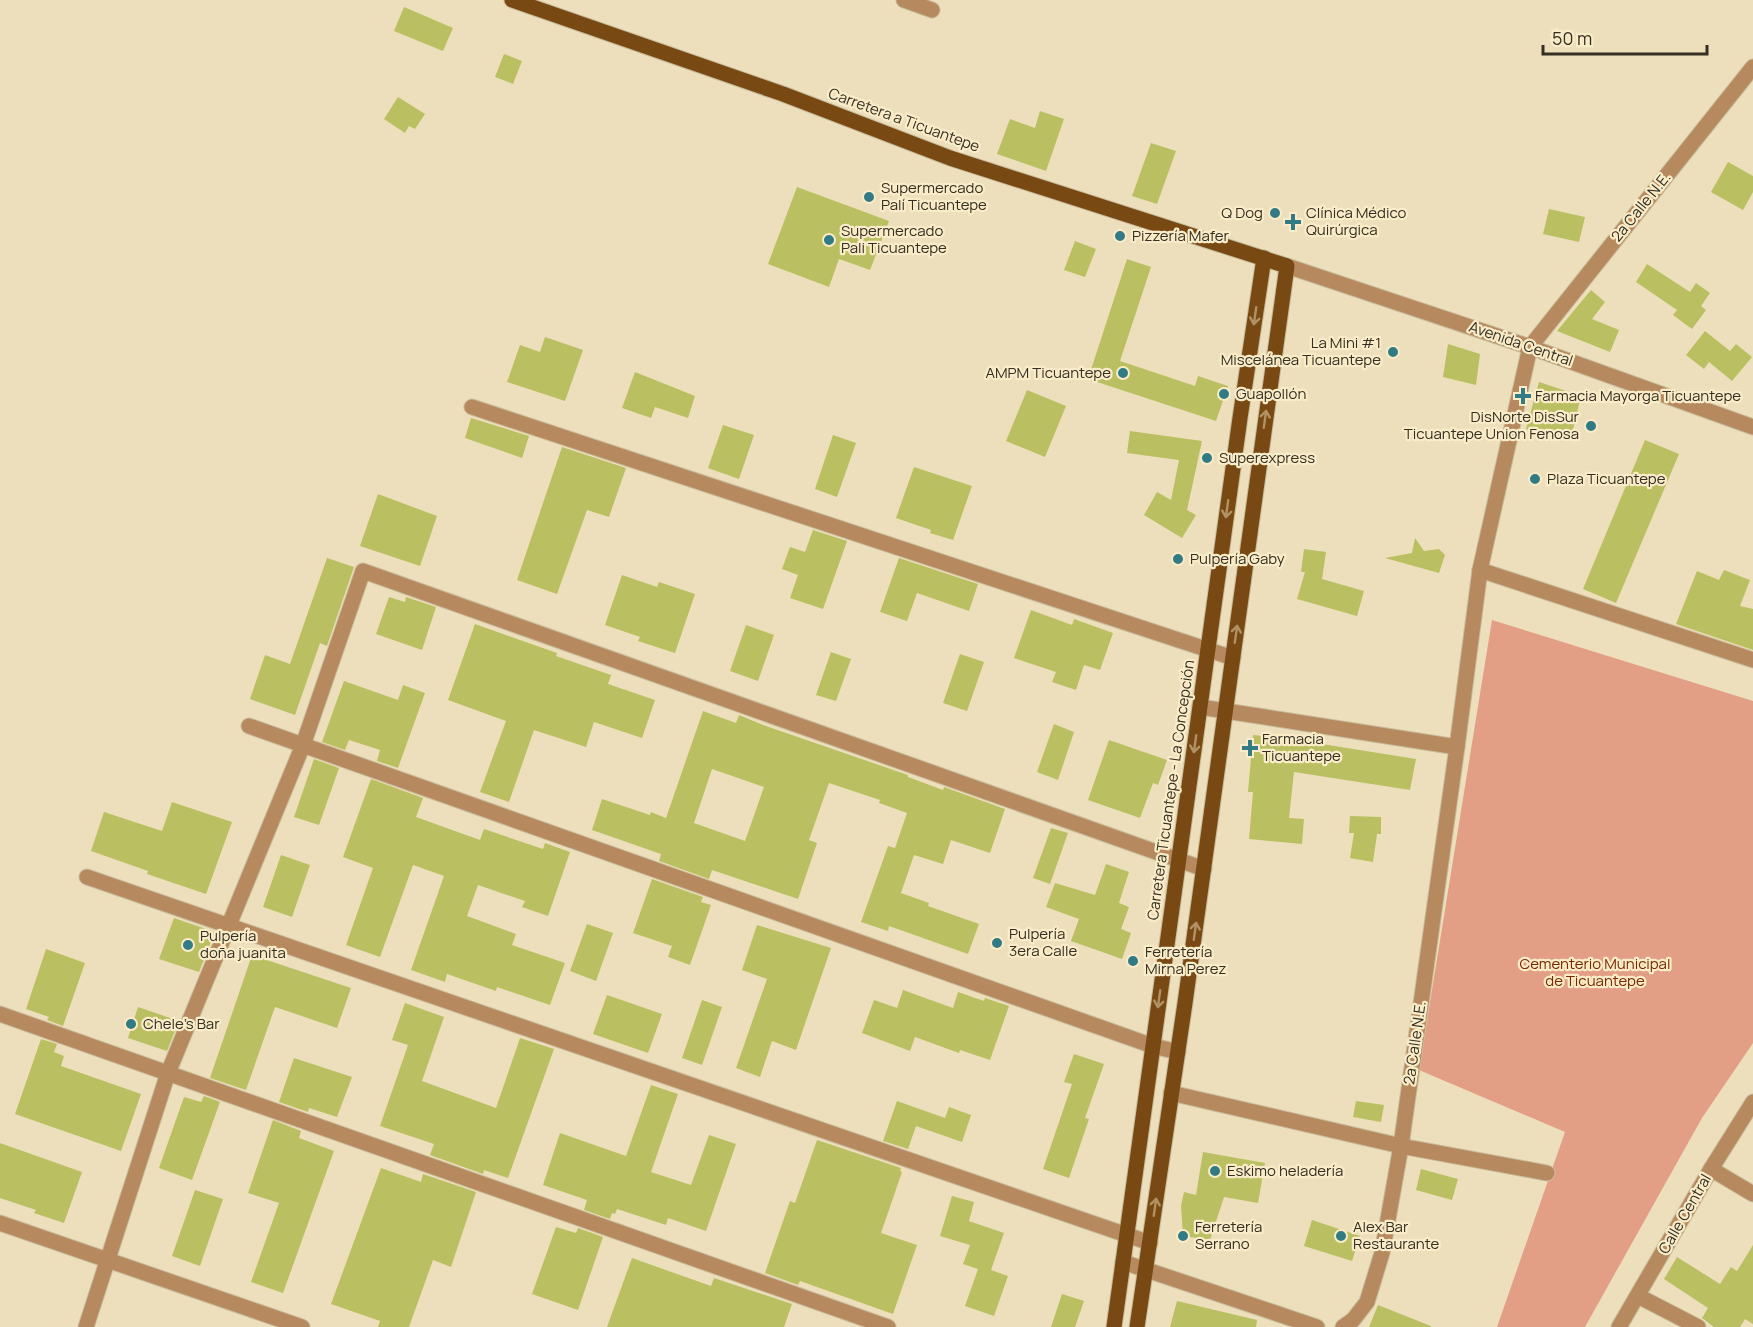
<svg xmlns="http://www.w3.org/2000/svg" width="1753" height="1327" font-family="Manrope,sans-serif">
  <rect width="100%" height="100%" fill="#eddfbb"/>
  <polygon fill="#e39f86" points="1492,620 1753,701 1753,1043 1702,1118 1585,1327 1497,1327 1565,1132 1419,1070"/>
  <g fill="#bac061" fill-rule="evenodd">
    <polygon points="404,7 453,28 443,51 394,31"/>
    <polygon points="504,54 522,61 513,84 495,77"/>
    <polygon points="398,97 425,114 415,129 409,126 405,133 384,119"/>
    <polygon points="1040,111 1064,119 1046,171 997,154 1010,119 1035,128"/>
    <polygon points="1151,143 1176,151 1157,204 1132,196"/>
    <polygon points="1728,162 1753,176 1753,192 1743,210 1711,192"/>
    <polygon points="797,187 889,221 870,270 839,259 829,287 768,264"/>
    <polygon points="1549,209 1585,217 1579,242 1543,234"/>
    <polygon points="1075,241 1096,249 1085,277 1064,270"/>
    <polygon points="1127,259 1151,267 1120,361 1195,386 1198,376 1228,386 1216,421 1088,379"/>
    <polygon points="1647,264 1690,292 1696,283 1710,293 1701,306 1706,310 1692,329 1673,315 1677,310 1636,282"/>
    <polygon points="1591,290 1605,302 1592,319 1619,330 1610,352 1557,331"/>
    <polygon points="1705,331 1730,351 1736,344 1752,357 1732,381 1709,362 1704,369 1686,355"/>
    <polygon points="545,337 583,350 565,401 507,382 520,345 540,352"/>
    <polygon points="1448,344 1480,354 1476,385 1443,377"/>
    <polygon points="635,372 695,396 688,418 655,407 651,418 622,408"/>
    <polygon points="1539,382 1581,396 1571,438 1526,429"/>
    <polygon points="1027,390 1066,406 1045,457 1006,441"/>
    <polygon points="471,418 529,436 522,458 465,438"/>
    <polygon points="723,425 754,435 739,479 708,468"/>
    <polygon points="1130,431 1202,441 1187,510 1196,515 1182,538 1144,515 1157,492 1171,500 1179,460 1127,453"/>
    <polygon points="833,435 856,443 837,497 815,489"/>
    <polygon points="1645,440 1679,454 1616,603 1583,589"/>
    <polygon points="562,447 626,468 609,517 587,510 557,594 517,580"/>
    <polygon points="914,467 972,486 953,540 930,533 931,530 896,518"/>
    <polygon points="378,494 437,516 420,566 360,546"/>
    <polygon points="813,530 847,541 823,609 790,598 798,575 782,569 790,547 805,552"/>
    <polygon points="1415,538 1424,551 1439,549 1445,555 1439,573 1385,558 1412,553"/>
    <polygon points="1304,549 1326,552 1322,579 1364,591 1357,616 1297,599 1305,572 1301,572"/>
    <polygon points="327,558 354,567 327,646 320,643 295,715 250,699 265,655 290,664"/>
    <polygon points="899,558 978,584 969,611 917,593 907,621 880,612"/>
    <polygon points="1724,570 1750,580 1740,606 1753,609 1753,650 1676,624 1697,571 1719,580"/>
    <polygon points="622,575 657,587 659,582 695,594 675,653 638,641 640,637 605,625"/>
    <polygon points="389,597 405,602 406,597 436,607 422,650 376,634"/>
    <polygon points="1031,610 1072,625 1074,619 1113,633 1100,670 1084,665 1076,690 1052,682 1056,672 1014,658"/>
    <polygon points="475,624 557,653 556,656 611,675 608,684 655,700 642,738 594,722 586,747 534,730 509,802 480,792 506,721 448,700"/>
    <polygon points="746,625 774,635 758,681 730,671"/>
    <polygon points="831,652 851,659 836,701 816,695"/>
    <polygon points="960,654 984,662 967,711 943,703"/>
    <polygon points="344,681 398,700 403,685 425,693 398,768 377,761 380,750 349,740 345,750 322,742"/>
    <path d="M703,711L736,723L739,715L763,725L908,775V777L943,790L944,787L1005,809L990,853L951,840L943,864L914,855L901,893L929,903L928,906L979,924L968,954L889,926L888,931L861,922L888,846L895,848L907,813L879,803L880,800L829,783L809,840L817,843L798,899L712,870L709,879L659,861L661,854L592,830L602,799L650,815L651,812L666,818ZM712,769L764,787L745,841L694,823Z"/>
    <polygon points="1054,724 1074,732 1058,780 1037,772"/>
    <polygon points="1253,735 1322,741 1322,744 1416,759 1410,790 1294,772 1289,818 1304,819 1302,844 1249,839 1253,792 1248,792"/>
    <polygon points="1109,740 1167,760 1158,785 1153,783 1140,818 1088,800"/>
    <polygon points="314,759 339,768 319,825 294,817"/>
    <polygon points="371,779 423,798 416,817 480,840 484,829 543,849 545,843 570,852 548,916 522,907 525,901 478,885 467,916 516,934 512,945 565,963 550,1005 497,987 496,991 447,974 445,982 411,970 444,876 413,865 380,957 346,945 373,868 343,857"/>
    <polygon points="172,802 232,822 206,894 147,874 148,871 91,851 104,812 162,831"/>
    <polygon points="1350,816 1381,817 1381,834 1377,834 1373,862 1350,858 1354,833 1349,833"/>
    <polygon points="1051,828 1068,833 1050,884 1033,878"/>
    <polygon points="281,855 310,865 292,917 263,907"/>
    <polygon points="1106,864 1129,872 1119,903 1129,907 1121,929 1131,933 1122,959 1071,941 1079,919 1046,907 1055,883 1095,895"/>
    <polygon points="652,879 703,897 701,902 711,905 690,965 668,957 672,946 633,933"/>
    <polygon points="174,918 215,932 199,972 159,959"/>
    <polygon points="587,924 613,933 596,981 570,971"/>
    <polygon points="757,925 831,948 796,1050 772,1041 760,1077 736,1068 767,979 742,970"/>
    <polygon points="46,949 85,963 63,1026 47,1020 49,1017 26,1009"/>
    <polygon points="252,955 351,988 337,1028 275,1007 246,1090 210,1078"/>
    <polygon points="903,990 953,1008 958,992 984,1001 985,998 1009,1006 990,1060 960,1050 959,1053 915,1037 910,1051 862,1033 874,1000 897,1008"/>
    <polygon points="607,995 662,1014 648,1053 593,1034"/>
    <polygon points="702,1000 722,1007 702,1065 682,1058"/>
    <polygon points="405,1003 444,1017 422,1081 496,1108 520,1038 554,1049 508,1178 484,1170 483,1174 430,1155 434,1144 380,1126 408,1045 392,1040"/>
    <polygon points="138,1007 179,1021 167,1051 128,1038"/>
    <polygon points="41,1039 57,1044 54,1052 64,1056 61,1066 141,1094 121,1151 15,1114"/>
    <polygon points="1074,1054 1104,1064 1085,1118 1089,1119 1069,1178 1043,1169 1072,1084 1064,1082"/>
    <polygon points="294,1058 352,1077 337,1117 309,1108 308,1112 279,1102"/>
    <polygon points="651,1085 678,1094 651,1172 691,1185 709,1135 736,1144 706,1231 668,1218 666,1225 617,1209 615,1214 612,1213 610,1219 584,1210 587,1200 543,1185 560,1133 626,1156"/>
    <polygon points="204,1096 220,1102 192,1180 159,1168 184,1097 201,1102"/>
    <polygon points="897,1101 945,1118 949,1107 971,1115 962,1142 916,1126 908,1149 883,1141"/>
    <polygon points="1356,1101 1384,1105 1381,1122 1353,1117"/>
    <polygon points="273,1120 301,1131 299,1138 334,1151 283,1293 251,1282 279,1203 248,1193"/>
    <polygon points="817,1140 901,1168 900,1171 902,1172 881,1233 917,1245 893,1314 800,1281 798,1285 765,1273 790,1201 795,1203"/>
    <polygon points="0,1143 82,1172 64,1223 34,1213 36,1210 0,1198"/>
    <polygon points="1203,1152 1265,1163 1258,1203 1224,1197 1210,1240 1183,1236 1181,1206 1184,1192 1196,1195"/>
    <polygon points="381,1168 421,1182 423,1174 476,1192 451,1267 433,1260 409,1327 378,1327 380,1321 331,1304"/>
    <polygon points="1421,1169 1458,1179 1452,1200 1416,1190"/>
    <polygon points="195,1190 223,1199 200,1266 172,1256"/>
    <polygon points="952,1196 974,1202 969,1221 1004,1233 991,1270 1008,1276 994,1316 965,1306 978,1269 963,1264 970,1245 940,1236"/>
    <polygon points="1312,1220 1360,1236 1352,1261 1304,1246"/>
    <polygon points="556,1227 576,1233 578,1228 603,1237 578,1310 532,1294"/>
    <polygon points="1753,1245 1753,1324 1745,1319 1740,1327 1714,1327 1702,1318 1708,1308 1664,1279 1677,1257 1720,1284 1731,1267 1737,1271"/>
    <polygon points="632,1258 711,1286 714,1278 792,1304 784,1327 607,1327"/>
    <polygon points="1062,1294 1084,1301 1075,1327 1051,1327"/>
    <polygon points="1177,1301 1257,1320 1256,1327 1170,1327"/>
    <polygon points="1378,1305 1431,1326 1431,1327 1369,1327"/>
  </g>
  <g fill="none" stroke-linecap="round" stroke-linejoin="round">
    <g stroke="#c8bc9c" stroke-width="17">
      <g id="minor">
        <polyline points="904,0 932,10"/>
        <polyline points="1287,266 1530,347 1753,427"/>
        <polyline points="472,407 1233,658"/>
        <polyline points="1480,570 1753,660"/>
        <polyline points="1200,707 1457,747"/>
        <polyline points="249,726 1153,1046 1178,1052"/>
        <polyline points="87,877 1150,1243"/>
        <polyline points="0,1014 888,1327"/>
        <polyline points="1171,1093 1401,1146 1547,1173"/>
        <polyline points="1711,1169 1753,1194"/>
        <polyline points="0,1223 302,1327"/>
        <polyline points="1123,1262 1317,1327"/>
        <polyline points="1638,1296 1698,1327"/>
        <polyline points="86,1327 168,1073 303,745 363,571 1204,869"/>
        <polyline points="1343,1327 1353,1320 1367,1302 1382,1253 1401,1146 1457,747 1480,570 1530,347 1753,67"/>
        <polyline points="1619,1327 1711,1169 1753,1102"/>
      </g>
    </g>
    <g stroke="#c8bc9c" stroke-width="17">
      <g id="major">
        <polyline points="512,0 783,94 950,158 1287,266 1185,1003 1137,1327"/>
        <polyline points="1114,1327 1240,418 1264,258"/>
      </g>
    </g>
    <use href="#minor" stroke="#b6895e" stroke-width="15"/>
    <use href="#major" stroke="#784912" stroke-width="15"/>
  </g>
  <defs><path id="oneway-shaft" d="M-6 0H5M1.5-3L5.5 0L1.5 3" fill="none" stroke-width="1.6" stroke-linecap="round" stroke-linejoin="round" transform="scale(1.5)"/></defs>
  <g stroke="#b29264">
    <use href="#oneway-shaft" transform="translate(1255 316) rotate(98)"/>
    <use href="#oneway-shaft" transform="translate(1265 419) rotate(-82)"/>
    <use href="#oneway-shaft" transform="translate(1227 509) rotate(98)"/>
    <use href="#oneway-shaft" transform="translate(1236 634) rotate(-82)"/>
    <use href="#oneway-shaft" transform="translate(1195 744) rotate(98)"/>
    <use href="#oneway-shaft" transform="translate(1195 931) rotate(-82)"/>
    <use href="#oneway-shaft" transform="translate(1159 999) rotate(98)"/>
    <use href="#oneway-shaft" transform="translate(1155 1207) rotate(-82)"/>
  </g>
  <g fill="#337b84" stroke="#faecc8" stroke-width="2">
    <circle cx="869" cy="197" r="6"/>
    <circle cx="1275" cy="213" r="6"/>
    <path d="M1290 213h6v6h6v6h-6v6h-6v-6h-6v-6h6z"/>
    <circle cx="1120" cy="236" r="6"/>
    <circle cx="829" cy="240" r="6"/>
    <circle cx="1393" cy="352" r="6"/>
    <circle cx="1123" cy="373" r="6"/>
    <circle cx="1224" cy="394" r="6"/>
    <path d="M1520 387h6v6h6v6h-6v6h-6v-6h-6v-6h6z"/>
    <circle cx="1591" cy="426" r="6"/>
    <circle cx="1207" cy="458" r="6"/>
    <circle cx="1535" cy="479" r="6"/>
    <circle cx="1178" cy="559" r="6"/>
    <path d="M1247 739h6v6h6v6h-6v6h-6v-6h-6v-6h6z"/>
    <circle cx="997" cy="943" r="6"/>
    <circle cx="188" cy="945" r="6"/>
    <circle cx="1133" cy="961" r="6"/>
    <circle cx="131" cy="1024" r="6"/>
    <circle cx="1215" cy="1171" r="6"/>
    <circle cx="1183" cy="1236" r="6"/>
    <circle cx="1341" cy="1236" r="6"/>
  </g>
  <g text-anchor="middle" stroke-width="4.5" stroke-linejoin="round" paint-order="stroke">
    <g font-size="15" fill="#342f21" stroke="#faecc8">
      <text transform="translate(904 120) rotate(20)" y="5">Carretera a Ticuantepe</text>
      <text transform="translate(1641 207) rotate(-51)" y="5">2a Calle N.E.</text>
      <text transform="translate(1521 344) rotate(19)" y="5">Avenida Central</text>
      <text transform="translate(1171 790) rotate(-82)" y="5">Carretera Ticuantepe - La Concepción</text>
      <text transform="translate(1415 1043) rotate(-82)" y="5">2a Calle N.E.</text>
      <text transform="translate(1685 1214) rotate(-60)" y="5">Calle Central</text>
    </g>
    <g font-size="15" fill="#342f21" stroke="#faecc8" text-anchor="start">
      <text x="881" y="193">Supermercado<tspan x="881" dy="17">Palí Ticuantepe</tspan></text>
      <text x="1263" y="218" text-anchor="end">Q Dog</text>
      <text x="1306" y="218">Clínica Médico<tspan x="1306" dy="17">Quirúrgica</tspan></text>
      <text x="841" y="236">Supermercado<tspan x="841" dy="17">Pali Ticuantepe</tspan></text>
      <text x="1132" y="241">Pizzería Mafer</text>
      <text x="1381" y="348" text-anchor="end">La Mini #1<tspan x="1381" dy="17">Miscelánea Ticuantepe</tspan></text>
      <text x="1111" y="378" text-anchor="end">AMPM Ticuantepe</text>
      <text x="1236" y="399">Guapollón</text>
      <text x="1535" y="401">Farmacia Mayorga Ticuantepe</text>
      <text x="1579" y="422" text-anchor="end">DisNorte DisSur<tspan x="1579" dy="17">Ticuantepe Union Fenosa</tspan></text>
      <text x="1219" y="463">Superexpress</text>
      <text x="1547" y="484">Plaza Ticuantepe</text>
      <text x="1190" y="564">Pulpería Gaby</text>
      <text x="1262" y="744">Farmacia<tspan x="1262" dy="17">Ticuantepe</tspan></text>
      <text x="1009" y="939">Pulpería<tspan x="1009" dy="17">3era Calle</tspan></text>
      <text x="200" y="941">Pulpería<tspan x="200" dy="17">doña juanita</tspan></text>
      <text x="1145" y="957">Ferretería<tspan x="1145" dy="17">Mirna Perez</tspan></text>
      <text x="143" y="1029">Chele's Bar</text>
      <text x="1227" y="1176">Eskimo heladería</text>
      <text x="1195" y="1232">Ferretería<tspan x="1195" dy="17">Serrano</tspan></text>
      <text x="1353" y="1232">Alex Bar<tspan x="1353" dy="17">Restaurante</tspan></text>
    </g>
    <g font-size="15" fill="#782801" stroke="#faecc8">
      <text x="1595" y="969">Cementerio Municipal<tspan x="1595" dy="17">de Ticuantepe</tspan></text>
    </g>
  </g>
  <path d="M1543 45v9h164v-9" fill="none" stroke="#342f21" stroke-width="3"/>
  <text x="1552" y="45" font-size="18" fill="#342f21" stroke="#faecc8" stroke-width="4.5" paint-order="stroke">50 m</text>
</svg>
